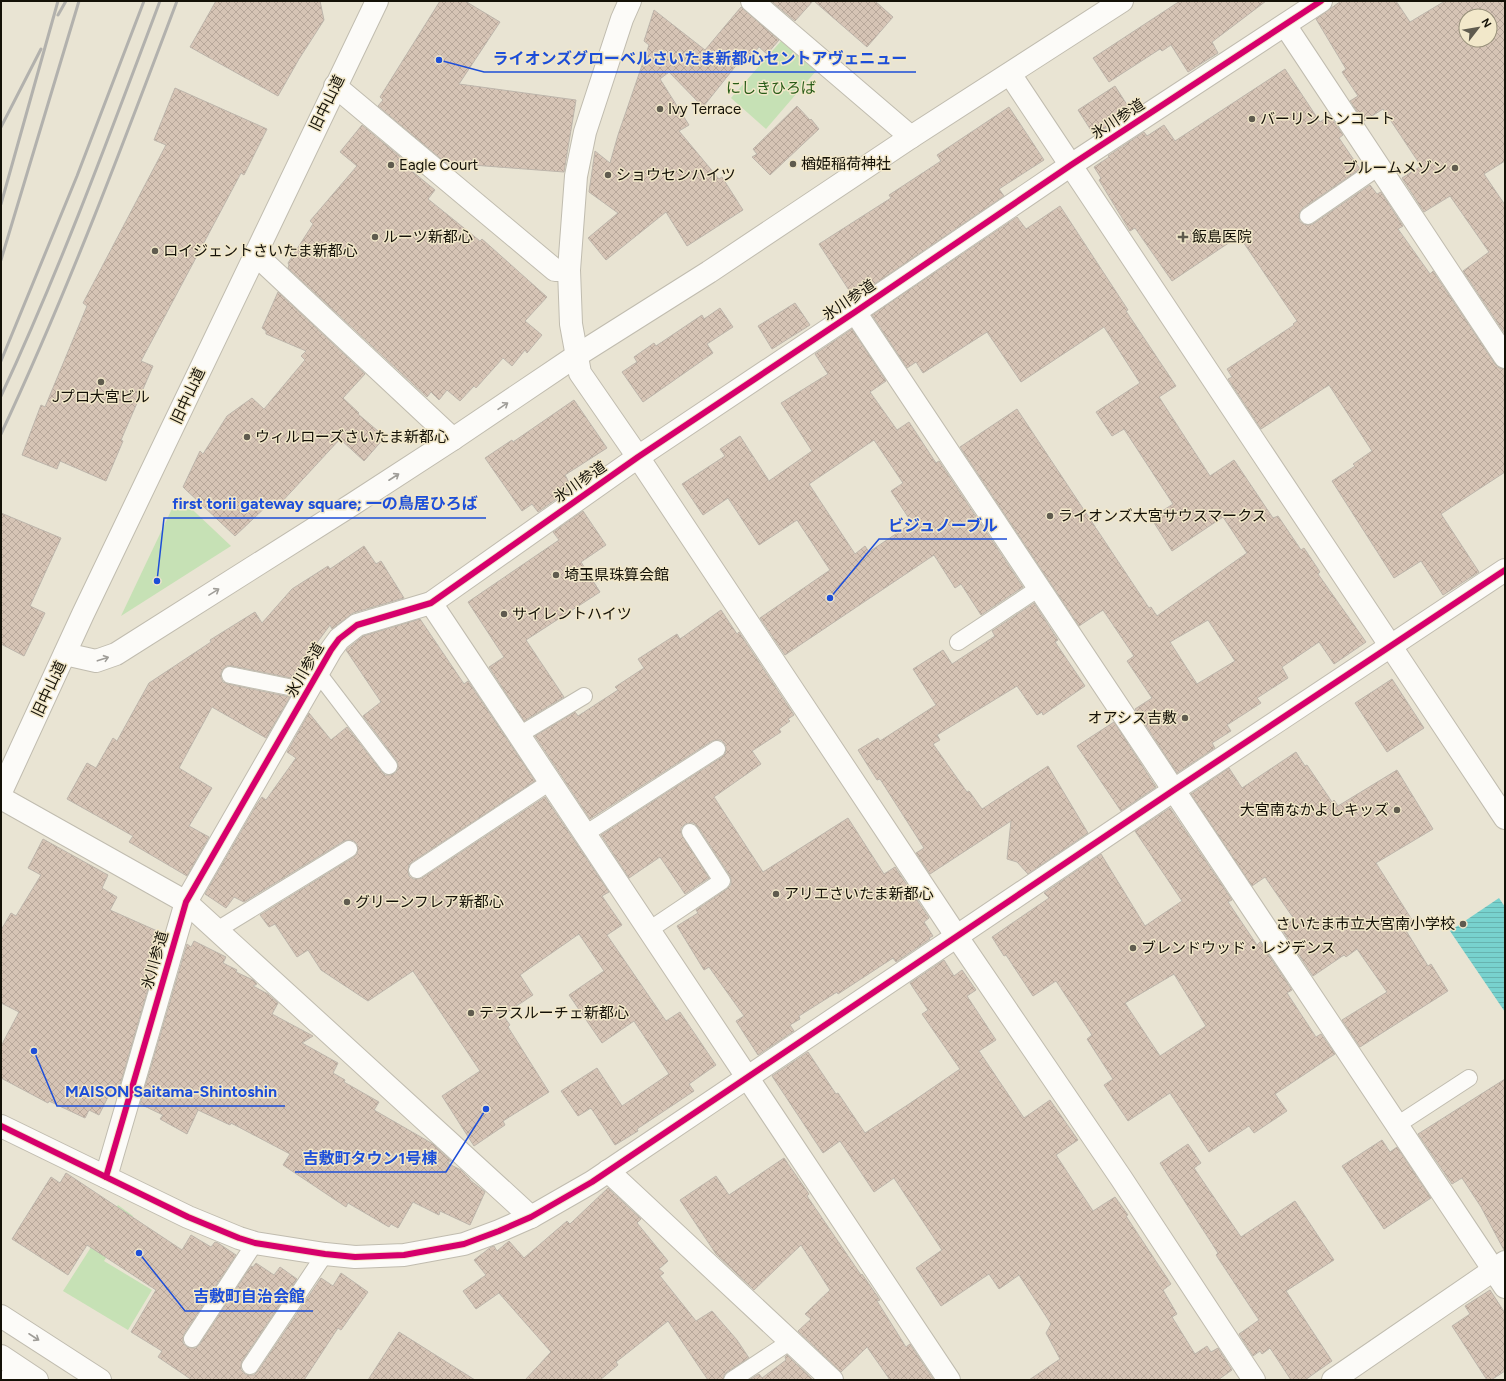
<svg xmlns="http://www.w3.org/2000/svg" width="1506" height="1381" font-family="Figtree,'Noto Sans JP',sans-serif">
  <defs>
    <pattern id="water-rules" width="6" height="5" patternUnits="userSpaceOnUse"><rect width="6" height="5" fill="#78d2ce"/><path d="M0 2.5h6" fill="none" stroke="#67b3af"/></pattern>
    <pattern id="building-cross-hatch" width="8" height="8" patternUnits="userSpaceOnUse"><rect width="8" height="8" fill="#d6c4b5"/><path d="M0 0l8 8M0 8l8-8" fill="none" stroke="#b7a79a"/></pattern>
  </defs>
  <rect width="100%" height="100%" fill="#e9e4d3"/>
  <g fill="#c6e1b5">
    <polygon points="781,41 816,71 766,129 731,98"/>
    <polygon points="178,496 231,546 121,616"/>
    <polygon points="118,1205 133,1216 104,1261 152,1290 128,1330 63,1291"/>
  </g>
  <polygon fill="url(#water-rules)" points="1499,898 1505,907 1505,1012 1450,931"/>
  <g fill="url(#building-cross-hatch)" stroke="#bdb5ab" fill-rule="evenodd">
    <polygon points="216,1 320,1 324,20 299,59 278,96 190,47"/>
    <polygon points="440,1 465,1 500,22 459,84 576,100 564,172 446,163 378,106 383,100 380,97"/>
    <polygon points="771,1 813,1 795,21"/>
    <polygon points="814,1 875,1 893,17 867,47"/>
    <polygon points="1180,1 1266,1 1212,42 1218,53 1188,72 1171,45 1162,51 1160,49 1109,82 1093,58"/>
    <path d="M1341,1H1396L1410,22L1445,1H1505V161L1484,174L1505,205V334L1463,271L1489,252L1450,196L1424,212L1402,178L1421,166L1383,109L1364,121L1350,101L1358,96L1342,72L1346,69L1316,19ZM1466,16H1490V40H1466Z"/>
    <polygon points="741,7 779,40 767,54 759,47 742,66 738,63 703,107 669,72 660,79 689,125 679,131 719,179 722,177 743,210 687,246 666,212 606,260 588,238 618,213 589,192 595,151 610,163 618,135 649,45 644,41 654,10 705,50"/>
    <polygon points="1285,69 1320,122 1330,115 1343,135 1339,138 1360,169 1303,208 1300,212 1299,216 1300,222 1304,224 1308,225 1313,224 1370,185 1377,194 1381,192 1403,226 1398,229 1430,274 1433,271 1495,364 1499,368 1505,369 1505,472 1441,514 1479,572 1443,595 1421,561 1394,578 1332,481 1355,466 1353,464 1372,451 1329,385 1261,429 1228,379 1232,377 1227,369 1294,325 1293,324 1297,321 1239,236 1172,281 1135,228 1130,231 1099,180 1101,178 1094,167 1109,157 1108,156 1144,132 1147,136 1164,125 1175,141"/>
    <polygon points="1115,86 1131,111 1094,135 1078,110"/>
    <polygon points="175,88 267,129 244,175 241,173 141,361 153,366 121,440 123,441 106,481 60,461 57,469 22,455 41,405 45,407 87,306 83,303 166,145 154,140"/>
    <polygon points="797,106 810,120 811,119 819,129 770,175 752,157 757,154 753,149"/>
    <polygon points="1009,107 1044,160 999,189 1004,196 854,298 819,244 891,198 889,195 941,161 937,155"/>
    <polygon points="362,125 404,160 397,159 435,190 428,199 480,241 482,239 547,297 525,321 542,335 527,353 525,350 512,366 503,358 476,388 474,386 460,401 447,390 439,400 431,392 427,397 288,268 289,265 288,263 313,224 310,221 357,166 340,152"/>
    <path d="M1060,206L1128,310L1126,311L1176,386L1159,397L1210,476L1234,460L1273,518L1278,516L1301,550L1304,548L1320,572L1318,574L1366,642L1334,664L1319,642L1282,667L1288,678L1257,698L1261,703L1227,725L1231,731L1212,743L1215,748L1177,773L1135,709L1152,698L1127,661L1134,656L1103,610L1079,626L960,447L1017,409L1149,608L1151,607L1157,616L1247,553L1223,517L1172,551L1151,518L1173,504L1124,429L1112,436L1096,412L1140,383L1104,327L1021,382L987,332L923,373L916,362L907,368L872,315L1017,217L1026,229ZM1208,620L1235,661L1197,684L1170,642Z"/>
    <polygon points="278,292 365,374 343,398 359,413 358,414 385,437 364,461 340,439 278,506 272,501 235,536 183,487 200,451 203,454 227,416 252,398 264,409 305,360 301,356 306,351 266,334 266,331 262,328"/>
    <polygon points="795,303 810,325 772,349 758,326"/>
    <polygon points="720,308 733,327 707,344 713,353 643,402 622,372 637,362 634,357 654,343 656,346 702,315 704,319"/>
    <path d="M852,329L886,381L870,392L897,430L909,422L936,463L939,461L1023,587L981,615L961,584L955,588L934,555L785,655L760,618L830,570L797,520L759,545L728,498L703,515L682,484L725,456L720,449L740,436L769,481L812,451L781,403L828,374L815,354ZM874,440L903,483L891,491L912,523L869,552L865,546L855,554L809,484Z"/>
    <polygon points="574,400 607,448 565,475 570,484 566,486 569,490 538,512 532,504 522,511 485,458 512,440 513,442"/>
    <polygon points="583,511 606,545 581,562 600,592 526,640 564,697 524,721 489,667 504,657 468,602 559,540 553,532"/>
    <polygon points="1,513 61,538 30,606 45,613 24,656 1,644"/>
    <polygon points="364,546 376,564 381,561 404,598 353,613 332,629 330,625 291,678 232,666 227,666 223,669 221,673 221,678 223,682 228,684 290,697 266,738 212,707 179,768 212,788 189,826 209,837 187,876 129,842 133,836 67,799 87,763 96,768 113,738 117,741 149,683 211,642 210,640 255,612 262,623 292,589 328,566 330,569"/>
    <polygon points="1034,603 1058,640 1055,642 1085,686 1043,715 1042,712 1037,715 1017,686 937,735 940,740 933,744 967,792 969,791 982,809 1048,766 1088,833 1028,874 1017,862 1007,859 1011,821 930,874 916,853 924,848 880,779 877,780 858,750 878,738 880,741 936,705 913,669 943,650 952,664 995,636 992,631"/>
    <polygon points="721,610 737,634 739,632 794,715 788,719 790,721 779,729 781,732 752,751 761,764 714,797 763,872 848,818 884,874 895,867 929,918 924,922 933,936 929,938 930,939 896,962 893,958 838,994 837,992 799,1016 800,1019 790,1025 794,1031 758,1055 736,1021 744,1016 709,967 704,970 677,926 698,913 696,910 727,889 731,885 731,880 730,876 698,827 694,823 690,823 685,824 681,828 681,833 709,878 685,894 660,857 629,878 601,835 722,757 725,754 726,749 725,744 721,740 717,740 712,741 590,819 535,736 575,712 578,716 618,690 615,687 644,668 638,659 677,634 680,639"/>
    <polygon points="420,619 464,684 468,681 535,781 412,862 409,865 408,870 409,876 413,879 417,879 422,878 545,797 609,892 602,896 622,925 607,935 666,1021 680,1012 716,1065 689,1084 694,1091 637,1129 638,1131 615,1145 591,1108 578,1116 561,1091 597,1068 622,1106 669,1074 634,1021 602,1043 569,995 604,971 579,934 520,975 533,995 503,1015 510,1025 508,1027 549,1092 503,1121 505,1125 474,1146 442,1096 480,1071 413,971 368,1001 321,970 308,950 297,957 275,924 269,927 260,915 354,857 357,854 358,849 357,844 354,841 349,840 344,841 244,902 234,897 226,908 205,894 257,804 262,797 266,800 296,758 287,752 309,713 331,740 347,727 382,772 385,775 390,775 395,773 398,769 398,765 397,761 363,716 381,702 346,650 363,636"/>
    <polygon points="1392,679 1424,728 1387,752 1355,703"/>
    <polygon points="1114,722 1156,787 1121,811 1077,746"/>
    <polygon points="1296,752 1305,766 1307,765 1332,802 1334,800 1338,806 1397,770 1433,829 1376,863 1414,923 1405,929 1428,966 1431,964 1448,991 1360,1047 1342,1020 1387,992 1357,949 1346,957 1344,955 1313,976 1281,928 1294,919 1265,877 1252,886 1191,794 1229,768 1242,788"/>
    <path d="M1170,808L1232,900L1228,902L1257,945L1260,942L1292,990L1287,993L1316,1037L1321,1034L1335,1054L1275,1094L1287,1111L1254,1133L1249,1126L1209,1152L1170,1093L1128,1121L1104,1085L1113,1079L1087,1039L1092,1035L1056,981L1033,996L1006,955L1004,956L992,937L1049,898L1044,893L1101,854L1145,926L1182,901L1135,831ZM1174,974L1206,1026L1160,1056L1125,1003Z"/>
    <polygon points="43,839 108,875 102,888 117,897 110,910 164,934 118,1092 112,1089 99,1115 89,1110 85,1118 49,1101 48,1103 1,1078 1,1046 19,1012 1,1003 1,930 11,913 16,916 41,875 28,868"/>
    <polygon points="194,941 226,957 223,963 237,970 236,972 253,980 257,984 253,986 268,994 278,1003 272,1014 313,1036 302,1043 338,1063 333,1073 345,1080 344,1082 379,1102 374,1110 433,1144 451,1161 447,1163 461,1170 470,1179 470,1180 485,1192 470,1225 440,1211 439,1215 413,1202 398,1228 391,1224 389,1227 348,1203 346,1207 283,1165 290,1154 231,1123 230,1125 198,1110 187,1134 160,1119 163,1115 140,1104 187,944 191,947"/>
    <polygon points="944,960 954,976 962,970 976,990 967,996 996,1040 979,1051 1024,1118 1050,1100 1078,1140 1056,1155 1093,1211 1115,1197 1128,1215 1126,1216 1171,1284 1163,1290 1177,1314 1172,1317 1195,1354 1207,1346 1211,1352 1218,1348 1232,1370 1218,1380 1029,1380 1060,1359 1046,1333 1051,1324 1019,1275 999,1289 989,1274 941,1306 916,1268 942,1250 894,1178 874,1192 840,1141 823,1153 772,1076 808,1052 836,1094 838,1093 865,1133 909,1104 960,1069 922,1014 928,1010 910,983"/>
    <polygon points="1505,1079 1505,1250 1504,1250 1481,1207 1462,1178 1452,1184 1418,1134"/>
    <polygon points="1382,1140 1390,1152 1397,1147 1431,1198 1384,1229 1342,1166"/>
    <polygon points="1188,1144 1201,1163 1194,1168 1241,1237 1295,1201 1334,1260 1286,1291 1332,1361 1305,1380 1291,1380 1270,1348 1262,1354 1260,1351 1253,1356 1239,1334 1259,1320 1216,1255 1218,1253 1160,1163"/>
    <polygon points="784,1158 809,1194 807,1196 861,1275 862,1274 880,1300 877,1301 906,1347 910,1344 934,1380 890,1380 867,1347 841,1372 798,1331 811,1319 805,1314 830,1290 801,1245 754,1290 716,1254 680,1200 716,1176 729,1195"/>
    <polygon points="66,1173 182,1250 191,1235 211,1247 215,1242 218,1243 236,1255 184,1334 183,1338 183,1343 187,1347 192,1348 196,1348 200,1344 251,1266 253,1267 256,1263 274,1275 280,1267 297,1279 242,1361 241,1365 241,1370 245,1374 249,1375 254,1375 258,1371 321,1278 333,1286 341,1273 368,1292 341,1330 338,1328 304,1380 192,1380 158,1357 162,1351 131,1332 156,1290 87,1245 68,1275 12,1239 51,1177 60,1183"/>
    <polygon points="608,1188 641,1219 637,1223 668,1261 659,1269 664,1273 660,1276 696,1321 712,1311 737,1340 749,1358 727,1372 724,1375 723,1380 708,1380 668,1321 616,1362 618,1365 600,1380 525,1380 551,1352 499,1293 476,1309 463,1291 486,1275 474,1260 491,1247 494,1246 497,1251 509,1241 524,1258 567,1221 570,1224"/>
    <polygon points="1490,1290 1505,1313 1505,1371 1491,1380 1487,1380 1452,1326 1470,1314 1465,1306"/>
    <polygon points="399,1332 475,1380 368,1380"/>
    <polygon points="787,1355 812,1379 811,1380 749,1380 759,1374 762,1378 786,1360 785,1357"/>
  </g>
  <g fill="none" stroke-linecap="round" stroke-linejoin="round">
    <g stroke="#c0bcaf" stroke-width="18">
      <g id="service">
        <polyline points="1308,216 1379,167"/>
        <polyline points="958,642 1039,588"/>
        <polyline points="318,673 389,766"/>
        <polyline points="230,675 308,691"/>
        <polyline points="519,735 584,696"/>
        <polyline points="585,834 717,749"/>
        <polyline points="417,870 550,782"/>
        <polyline points="217,930 349,849"/>
        <polyline points="649,930 722,881 690,832"/>
        <polyline points="1397,1125 1469,1078"/>
        <polyline points="192,1339 255,1243"/>
        <polyline points="250,1366 325,1254"/>
        <polyline points="6,1380 15,1366"/>
        <polyline points="732,1380 791,1341"/>
      </g>
    </g>
    <g stroke="#c0bcaf" stroke-width="24">
      <g id="minor">
        <polyline points="630,1 622,19 585,132 576,176 569,270 571,324 580,373 638,457 957,937 1121,1178 1254,1380"/>
        <polyline points="752,1 911,137"/>
        <polyline points="1285,25 1505,357"/>
        <polyline points="1010,74 1505,818"/>
        <polyline points="335,86 555,270 569,270"/>
        <polyline points="255,254 453,439"/>
        <polyline points="855,312 1505,1287"/>
        <polyline points="431,603 949,1380"/>
        <polyline points="65,654 96,661 116,654 353,504 453,439 576,356 709,272 911,137 1122,1"/>
        <polyline points="1,798 186,902 531,1217"/>
        <polyline points="1,1126 188,1217 239,1238 255,1243 325,1254 355,1257 404,1255 464,1244 499,1231 531,1217 592,1182 1174,790 1505,570"/>
        <polyline points="608,1171 832,1380"/>
        <polyline points="106,1177 186,902 331,650 339,639 357,625 431,603 638,457 855,312 1071,165 1321,1"/>
        <polyline points="1333,1380 1505,1262"/>
      </g>
    </g>
    <g stroke="#c0bcaf" stroke-width="24">
      <g id="tertiary">
        <polyline points="1,1316 100,1380"/>
        <polyline points="1,1356 37,1380"/>
      </g>
    </g>
    <g stroke="#c0bcaf" stroke-width="24">
      <polyline id="secondary" points="1,792 83,614 377,1"/>
    </g>
    <use href="#service" stroke="#fcfbf8" stroke-width="16"/>
    <use href="#minor" stroke="#fcfbf8" stroke-width="22"/>
    <use href="#tertiary" stroke="#fcfbf8" stroke-width="22"/>
    <use href="#secondary" stroke="#fcfbf8" stroke-width="22"/>
    <g stroke="#b2b1ad" stroke-width="3">
      <polyline points="58,15 66,1"/>
      <polyline points="1,127 41,49"/>
      <polyline points="1,204 58,1"/>
      <polyline points="1,260 79,1"/>
      <polyline points="1,361 77,176 144,1"/>
      <path d="M1,396C61,267 110,134 160,1"/>
      <path d="M1,434C67,293 122,147 177,1"/>
    </g>
    <g stroke="#f2e8ca" stroke-width="8">
      <g id="cycleway">
        <polyline points="1,1126 188,1217 239,1238 255,1243 325,1254 355,1257 404,1255 464,1244 499,1231 531,1217 592,1182 1174,790 1505,570"/>
        <polyline points="106,1177 186,902 331,650 339,639 357,625 431,603 638,457 855,312 1071,165 1321,1"/>
      </g>
    </g>
    <use href="#cycleway" stroke="#d6006c" stroke-width="6"/>
  </g>
  <defs><path id="oneway-shaft" d="M-6 0H5M1.5-3L5.5 0L1.5 3" fill="none" stroke-width="1.6" stroke-linecap="round" stroke-linejoin="round"/></defs>
  <g stroke="#9f9d98">
    <use href="#oneway-shaft" transform="translate(503 406) rotate(-34)"/>
    <use href="#oneway-shaft" transform="translate(394 477) rotate(-33)"/>
    <use href="#oneway-shaft" transform="translate(214 592) rotate(-32)"/>
    <use href="#oneway-shaft" transform="translate(103 659) rotate(-18)"/>
    <use href="#oneway-shaft" transform="translate(34 1337) rotate(33)"/>
  </g>
  <g fill="#5f5b4e" stroke="#f2e8ca" stroke-width="1.5">
    <circle cx="660" cy="109" r="4"/>
    <circle cx="1252" cy="119" r="4"/>
    <circle cx="793" cy="164" r="4"/>
    <circle cx="391" cy="165" r="4"/>
    <circle cx="1455" cy="168" r="4"/>
    <circle cx="608" cy="175" r="4"/>
    <circle cx="375" cy="237" r="4"/>
    <path d="M1181 231h4v4h4v4h-4v4h-4v-4h-4v-4h4z"/>
    <circle cx="155" cy="251" r="4"/>
    <circle cx="101" cy="382" r="4"/>
    <circle cx="247" cy="437" r="4"/>
    <circle cx="1050" cy="516" r="4"/>
    <circle cx="556" cy="575" r="4"/>
    <circle cx="504" cy="614" r="4"/>
    <circle cx="1185" cy="718" r="4"/>
    <circle cx="1397" cy="810" r="4"/>
    <circle cx="776" cy="894" r="4"/>
    <circle cx="347" cy="902" r="4"/>
    <circle cx="1463" cy="924" r="4"/>
    <circle cx="1133" cy="948" r="4"/>
    <circle cx="471" cy="1013" r="4"/>
  </g>
  <g text-anchor="middle" stroke-width="3" stroke-linejoin="round" paint-order="stroke">
    <g font-size="15" fill="#285c17" stroke="#f2e8ca">
      <text x="771" y="93">にしきひろば</text>
    </g>
    <g font-size="15" fill="#141107" stroke="#f2e8ca">
      <text transform="translate(327 103) rotate(-64)" y="5">旧中山道</text>
      <text transform="translate(1118 119) rotate(-33)" y="5">氷川参道</text>
      <text transform="translate(849 300) rotate(-34)" y="5">氷川参道</text>
      <text transform="translate(188 396) rotate(-65)" y="5">旧中山道</text>
      <text transform="translate(580 482) rotate(-35)" y="5">氷川参道</text>
      <text transform="translate(305 670) rotate(-60)" y="5">氷川参道</text>
      <text transform="translate(49 689) rotate(-65)" y="5">旧中山道</text>
      <text transform="translate(155 960) rotate(-74)" y="5">氷川参道</text>
    </g>
    <g font-size="15" fill="#141107" stroke="#f2e8ca" text-anchor="start">
      <text x="668" y="114">Ivy Terrace</text>
      <text x="1260" y="124">バーリントンコート</text>
      <text x="801" y="169">楢姫稲荷神社</text>
      <text x="399" y="170">Eagle Court</text>
      <text x="1447" y="173" text-anchor="end">ブルームメゾン</text>
      <text x="616" y="180">ショウセンハイツ</text>
      <text x="383" y="242">ルーツ新都心</text>
      <text x="1192" y="242">飯島医院</text>
      <text x="163" y="256">ロイジェントさいたま新都心</text>
      <text x="101" y="402" text-anchor="middle">Jプロ大宮ビル</text>
      <text x="255" y="442">ウィルローズさいたま新都心</text>
      <text x="1058" y="521">ライオンズ大宮サウスマークス</text>
      <text x="564" y="580">埼玉県珠算会館</text>
      <text x="512" y="619">サイレントハイツ</text>
      <text x="1177" y="723" text-anchor="end">オアシス吉敷</text>
      <text x="1389" y="815" text-anchor="end">大宮南なかよしキッズ</text>
      <text x="784" y="899">アリエさいたま新都心</text>
      <text x="355" y="907">グリーンフレア新都心</text>
      <text x="1455" y="929" text-anchor="end">さいたま市立大宮南小学校</text>
      <text x="1141" y="953">ブレンドウッド・レジデンス</text>
      <text x="479" y="1018">テラスルーチェ新都心</text>
    </g>
  </g>
  <path fill="none" stroke="#1d4ed8" stroke-width="1.5" d="M439 60L484 72H916M157 581L164 518H486M830 598L879 539H1007M34 1051L57 1106H285M486 1109L446 1172H295M139 1253L185 1311H313"/>
  <g fill="#1d4ed8" stroke="#f2e8ca" stroke-width="1.5">
    <circle cx="439" cy="60" r="4"/>
    <circle cx="157" cy="581" r="4"/>
    <circle cx="830" cy="598" r="4"/>
    <circle cx="34" cy="1051" r="4"/>
    <circle cx="486" cy="1109" r="4"/>
    <circle cx="139" cy="1253" r="4"/>
  </g>
  <g font-size="16" text-anchor="middle" font-weight="bold" fill="#1d4ed8" stroke="#f2e8ca" stroke-width="3" stroke-linejoin="round" paint-order="stroke">
    <text x="700" y="64">ライオンズグローベルさいたま新都心セントアヴェニュー</text>
    <text x="325" y="509">first torii gateway square; 一の鳥居ひろば</text>
    <text x="943" y="531">ビジュノーブル</text>
    <text x="171" y="1097">MAISON Saitama-Shintoshin</text>
    <text x="370" y="1164">吉敷町タウン1号棟</text>
    <text x="249" y="1302">吉敷町自治会館</text>
  </g>
  <rect width="1506" height="1381" fill="none" stroke="#141107" stroke-width="4"/>
  <g transform="translate(1478 28) rotate(59)"><circle r="19" fill="#f2e8ca" stroke="#99927c"/>
  <path d="M0-3L7 15L0 10L-7 15Z" fill="#5f5b4e"/>
  <text y="-6" font-size="11" font-weight="bold" text-anchor="middle" fill="#141107">N</text>
  </g>
</svg>
